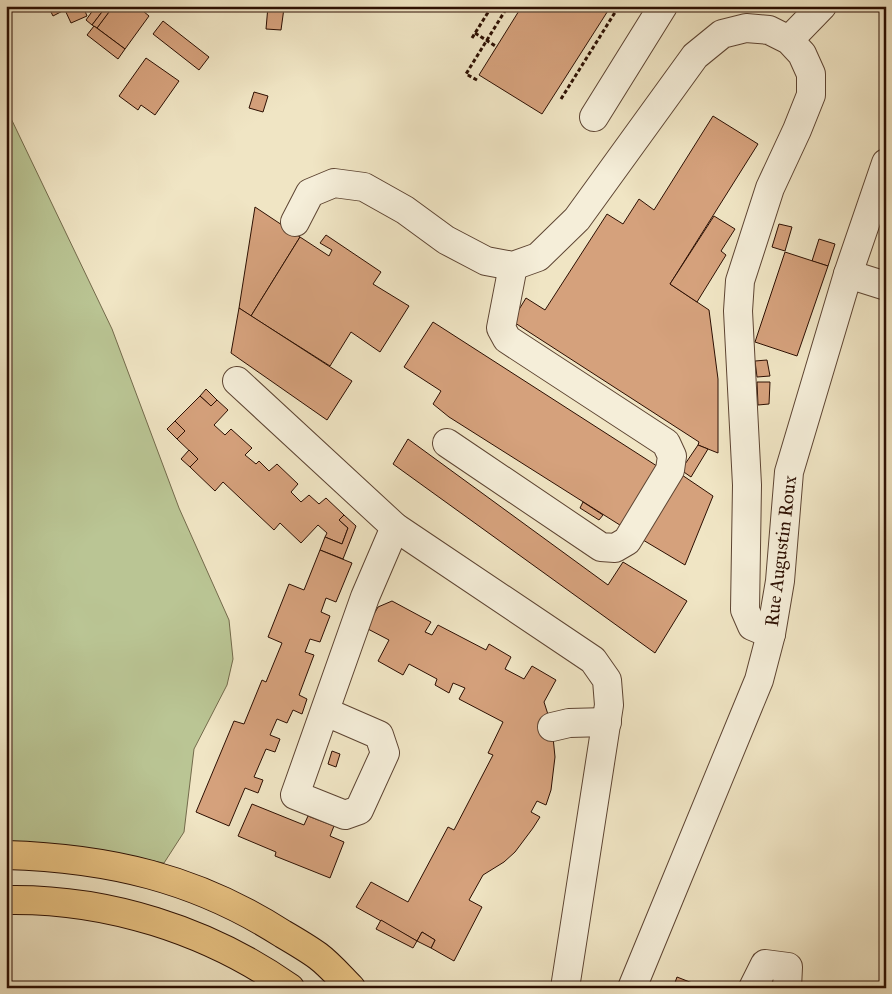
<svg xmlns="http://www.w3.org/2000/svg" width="892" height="994" font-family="'IM FELL Great Primer',serif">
  <rect width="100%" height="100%" fill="#f0e5c4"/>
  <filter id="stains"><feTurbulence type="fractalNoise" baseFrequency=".004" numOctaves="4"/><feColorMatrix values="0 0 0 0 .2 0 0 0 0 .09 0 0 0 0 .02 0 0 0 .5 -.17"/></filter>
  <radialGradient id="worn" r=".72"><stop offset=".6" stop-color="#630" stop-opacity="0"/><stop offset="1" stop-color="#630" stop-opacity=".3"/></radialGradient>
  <polygon fill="#bac594" stroke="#736a4b" points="6,108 112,329 179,508 229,620 233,659 227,685 194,749 184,832 164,863 86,848 6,843"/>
  <g fill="#d5a17c" stroke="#2c0f02">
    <polygon points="48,6 72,6 53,16"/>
    <polygon points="72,6 83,6 87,16 71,23 65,10"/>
    <polygon points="96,6 105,8 92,25 86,20"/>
    <polygon points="113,6 137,6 149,16 125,49 97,28"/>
    <polygon points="268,6 284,8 281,30 266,29"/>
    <polygon points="522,6 611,6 542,114 479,75"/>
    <polygon points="105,8 109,12 97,28 92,25"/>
    <polygon points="163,21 209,57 199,70 153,34"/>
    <polygon points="94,26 125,49 118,59 87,35"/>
    <polygon points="146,58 179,81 155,115 141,105 138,110 119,96"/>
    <polygon points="254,92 268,96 263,112 249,108"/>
    <polygon points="713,116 758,144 670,284 709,310 718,379 718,453 698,445 699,442 512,321 526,298 545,310 607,214 623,224 639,199 654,210"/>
    <polygon points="255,207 300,237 251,316 239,308"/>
    <polygon points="714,216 735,229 721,251 726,255 697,302 670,284"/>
    <polygon points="779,224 792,227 785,251 772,247"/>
    <polygon points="326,235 381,272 373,284 409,306 380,352 351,332 330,366 251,316 300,237 329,256 332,250 320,243"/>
    <polygon points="819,239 835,244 828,266 812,261"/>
    <polygon points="785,252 828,266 797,356 755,342"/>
    <polygon points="239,308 352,381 327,420 231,353"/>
    <polygon points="433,322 660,468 623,527 449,417 433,404 441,391 404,367"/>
    <polygon points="767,360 770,376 757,377 755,361"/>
    <polygon points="757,382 770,382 769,404 758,405"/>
    <polygon points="206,389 217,400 211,406 200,396"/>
    <polygon points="200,396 211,406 217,400 228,410 214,425 225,435 231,429 252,448 245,455 256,464 259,461 269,471 277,464 298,484 291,492 301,502 309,495 319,504 326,498 344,515 339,520 348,528 342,544 325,537 327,533 318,525 301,543 280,523 274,530 223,482 215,491 190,467 198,459 177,439 185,431 175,421"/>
    <polygon points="175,421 185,431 177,439 167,429"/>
    <polygon points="408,439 608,585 623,562 687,601 655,653 393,464"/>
    <polygon points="698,445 708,449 691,477 681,470"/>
    <polygon points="189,450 198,459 190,467 181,459"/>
    <polygon points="679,473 713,496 685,565 638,537"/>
    <polygon points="583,502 603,515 599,520 580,508"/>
    <polygon points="344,515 356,526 343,559 320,550 325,537 342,544 348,528 339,520"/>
    <polygon points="320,550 352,563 336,602 326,598 321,612 330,616 320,642 310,639 305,652 314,655 299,695 307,699 302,714 293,710 287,723 277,719 270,735 280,739 275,752 266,749 254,777 263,780 258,793 245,788 229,826 196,812 234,721 244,724 262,680 266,682 282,643 268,637 289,584 304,590"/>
    <polygon points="392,601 431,622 425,632 432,635 438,625 486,650 489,644 511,657 505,669 524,679 532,666 556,680 544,702 552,727 555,757 551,790 546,805 537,801 531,812 540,817 533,828 515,852 504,862 483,875 469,900 482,907 454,961 431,948 435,940 422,932 417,941 356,907 371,882 408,902 448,827 454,830 493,755 488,753 503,722 459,699 465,688 453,683 449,693 435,685 437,679 409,664 403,675 378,661 389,640 366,628 378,607"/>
    <polygon points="332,751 340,754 336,767 328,764"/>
    <polygon points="252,804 304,825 308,816 334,826 330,836 344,842 330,878 275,856 276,852 238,836"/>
    <polygon points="381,920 417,941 413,948 376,929"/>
    <polygon points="422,932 435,940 431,948 417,941"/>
    <polygon points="677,977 705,988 673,988"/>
  </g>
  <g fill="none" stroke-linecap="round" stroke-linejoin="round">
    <g stroke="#5d4432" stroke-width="30">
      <g id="minor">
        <polyline points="789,40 822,6"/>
        <polyline points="594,117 663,6"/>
        <polyline points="295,222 310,193 334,183 364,187 405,210 446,240 486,261 513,266 538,257 577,219 695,56 722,34 746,28 769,30 789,40 802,54 811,74 811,95 797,130 770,188 740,281 738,311 747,485 745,610 752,626 771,634"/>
        <polyline points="848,274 886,286"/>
        <polyline points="237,381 395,527 593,660 607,680 609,705 565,988"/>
        <polyline points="447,443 601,547 615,548 627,541 670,470 672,456 666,443 507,339 501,328 513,266"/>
        <polyline points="326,712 379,735 385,753 359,810 345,815 295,795 365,597 395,527"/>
        <polyline points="552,727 569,723 607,722"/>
        <polyline points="632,988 759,680 771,634 780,581 789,472 848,274 886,163"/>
        <polyline points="753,988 765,964 788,967 787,988"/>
      </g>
    </g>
    <g stroke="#2c0f02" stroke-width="30">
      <g id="major">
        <path d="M6,855C108,858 196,878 283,934C295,941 307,948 318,956C330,965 340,977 351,988"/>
        <path d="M6,900C106,898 208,930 290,988"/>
      </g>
    </g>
    <g stroke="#2c0f02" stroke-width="3" stroke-dasharray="4 2.5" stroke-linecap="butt">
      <polyline points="472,38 492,6"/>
      <polyline points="477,80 466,74 508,6"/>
      <polyline points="561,99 619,6"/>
    </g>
    <use href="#minor" stroke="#f5eed9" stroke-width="28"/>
    <use href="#major" stroke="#e8c282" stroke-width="28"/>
    <polyline stroke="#2c0f02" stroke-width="3" stroke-dasharray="4 2.5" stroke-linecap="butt" points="475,33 497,47"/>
  </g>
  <g text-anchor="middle" stroke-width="5" stroke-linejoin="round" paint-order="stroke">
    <g font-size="19" fill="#2c0f02" stroke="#f5eed9">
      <text transform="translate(780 551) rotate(-83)" y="7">Rue Augustin Roux</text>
    </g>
  </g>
  <rect width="892" height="994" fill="none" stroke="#f0e5c4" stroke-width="25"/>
  <rect x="8" y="8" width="877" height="979" fill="none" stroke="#2c0f02" stroke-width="2.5"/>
  <rect x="12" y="12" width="867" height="969" fill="none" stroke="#2c0f02"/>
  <rect width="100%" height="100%" filter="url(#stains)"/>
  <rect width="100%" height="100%" fill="url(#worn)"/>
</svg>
